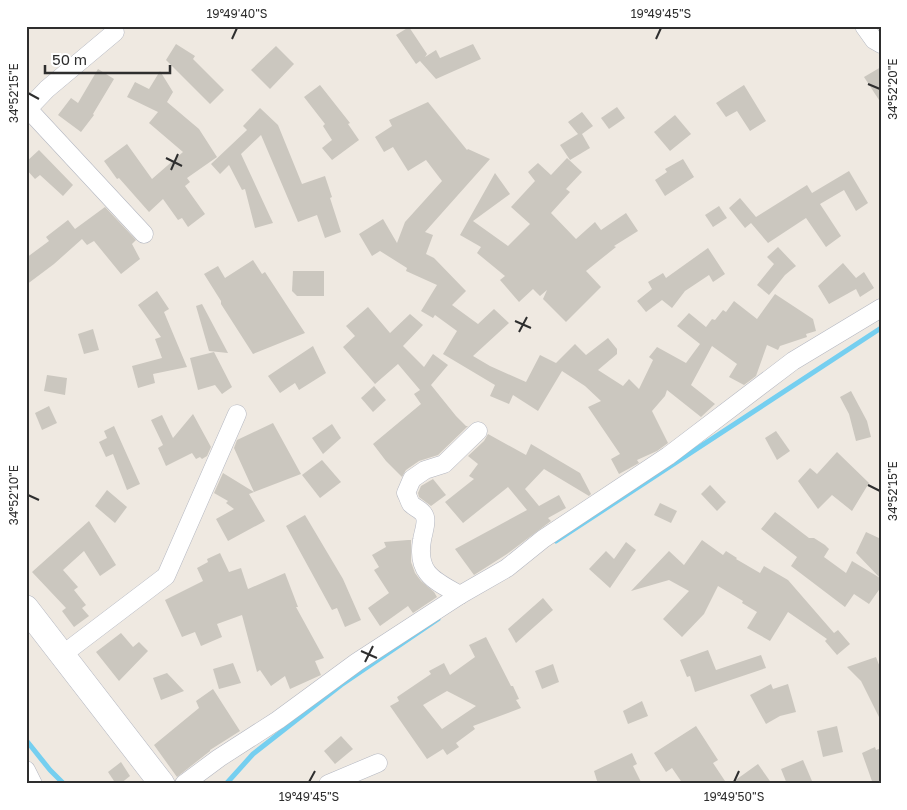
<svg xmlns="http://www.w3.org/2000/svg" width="907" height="810" font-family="'Golos Text',sans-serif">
  <rect width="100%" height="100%" fill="#efe9e1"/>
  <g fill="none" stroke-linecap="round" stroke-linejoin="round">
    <g stroke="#75cff0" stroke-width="5">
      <polyline points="556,541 881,328"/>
      <polyline points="26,740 50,770 64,784"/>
      <polyline points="226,784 253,754 341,685 438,619"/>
    </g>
  </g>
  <g fill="#cbc7bf" fill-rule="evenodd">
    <polygon points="409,27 427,54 425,57 436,50 440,58 473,44 481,59 436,79 420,61 416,64 396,35"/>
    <polygon points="176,44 195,56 193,59 224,90 210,104 166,60"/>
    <polygon points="276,46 294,64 270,89 251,70"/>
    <polygon points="881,67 881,103 864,77"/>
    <polygon points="98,69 114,79 93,114 94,115 81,132 58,115 71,98 78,103"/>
    <polygon points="160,71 173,92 167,102 199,129 217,157 187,178 190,182 185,186 205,214 188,227 182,218 178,220 163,199 149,212 119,178 117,179 104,161 127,144 152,179 183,152 149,123 158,112 127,97 135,82 149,89"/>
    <polygon points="320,85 350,123 348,124 359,140 332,160 322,148 332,140 323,126 325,124 304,97"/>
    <polygon points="744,85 766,121 750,131 737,111 726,117 716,103"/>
    <polygon points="428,102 467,150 468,149 490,159 425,232 433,235 426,254 434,258 466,291 452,305 478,324 494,309 509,323 473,356 490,366 526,382 540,355 556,363 575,344 586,355 608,338 617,349 617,354 598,370 623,386 629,379 639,389 653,360 649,357 657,347 686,363 700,344 677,326 689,313 706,327 712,319 715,320 723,310 726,312 734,301 757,319 775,294 813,319 816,331 806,334 807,337 780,346 778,350 767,345 756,376 744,385 729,377 737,364 712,346 691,385 715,404 701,417 667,390 665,396 652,411 668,443 657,451 637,460 639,463 619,474 611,459 620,454 588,407 601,401 585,386 562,371 538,411 513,395 509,404 490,396 495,385 443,354 457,331 435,315 433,318 421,311 437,285 406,271 407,268 380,251 372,256 359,234 383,219 397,243 405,222 442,181 426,160 408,171 393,147 384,152 375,137 392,126 389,120"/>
    <polygon points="617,107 625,118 609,129 601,118"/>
    <polygon points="260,108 278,125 302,184 325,176 332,197 330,198 341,232 325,238 317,215 298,222 261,135 241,154 273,223 255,228 245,189 242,190 229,165 220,174 211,164 247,130 243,126"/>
    <polygon points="582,112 593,126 582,134 590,148 570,160 560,145 578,134 568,122"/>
    <polygon points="675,115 691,134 670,151 654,132"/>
    <polygon points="39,150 73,185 63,196 40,175 35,179 26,169 26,162"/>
    <polygon points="567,158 582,172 566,189 570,192 551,213 576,239 595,222 601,230 626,213 638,231 614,246 616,247 586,271 601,287 566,322 543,299 547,290 540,296 533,289 519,302 500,280 505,276 477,253 481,247 460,235 495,173 510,194 473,221 508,246 530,224 511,207 535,181 528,172 538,163 551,175"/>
    <polygon points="683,159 694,177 665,196 655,180 667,172 665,169"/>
    <polygon points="849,171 868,203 856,211 844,190 820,204 841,236 826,247 806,218 768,243 751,223 745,228 729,208 740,198 756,217 807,185 812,193"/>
    <polygon points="719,206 727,218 713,227 705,215"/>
    <polygon points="105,207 136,240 132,244 140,259 121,274 94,241 87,245 82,239 54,264 26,285 26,258 49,241 46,237 68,220 75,229"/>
    <polygon points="778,247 796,266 785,275 769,295 757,285 774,264 767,257"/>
    <polygon points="708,248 725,274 713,282 709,275 685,291 672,308 662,300 646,312 637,301 652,289 648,282 663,273 666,278"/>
    <polygon points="253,260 262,274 265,272 305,333 253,354 221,304 221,301 204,274 218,266 225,278"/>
    <polygon points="843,263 856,278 864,272 874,288 860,297 856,289 829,304 818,286"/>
    <polygon points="293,271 324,271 324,296 297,296 292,291"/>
    <polygon points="157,291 169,309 164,312 187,367 153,374 155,383 138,388 132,366 162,358 155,339 161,337 138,305"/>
    <polygon points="202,304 228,353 209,351 196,306"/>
    <polygon points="368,307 390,333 410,314 423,325 403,346 424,367 433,354 448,365 431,385 456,416 466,426 468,426 438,455 419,461 406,470 402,477 386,461 373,444 421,404 414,394 420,390 398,364 375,384 343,347 355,336 346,326"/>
    <polygon points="93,329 99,350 84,354 78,334"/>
    <polygon points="313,346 326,373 299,390 295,383 280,393 268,376"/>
    <polygon points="214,352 232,387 222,394 215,385 198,390 190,358"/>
    <polygon points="47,375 67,378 65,395 44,391"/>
    <polygon points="374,386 386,400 373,412 361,398"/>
    <polygon points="851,391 867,421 871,437 856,441 849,414 840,397"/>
    <polygon points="49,406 57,423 42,430 35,413"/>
    <polygon points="193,414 211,447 207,456 202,459 200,457 196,459 192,453 166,466 158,448 163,445 151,420 162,415 173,438"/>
    <polygon points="273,423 301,474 249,494 265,521 228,541 216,519 234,509 226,503 228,501 214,493 223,473 254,492 234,448 237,440"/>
    <polygon points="332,424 341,438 323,454 312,438"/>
    <polygon points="114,426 140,484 127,490 113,454 106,457 99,442 107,438 104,431"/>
    <polygon points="776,431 790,451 777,460 765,438"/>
    <polygon points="488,434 526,455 531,444 580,473 591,494 589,496 544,469 525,489 539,506 559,495 566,508 548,518 551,521 507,554 474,575 455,549 527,510 508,487 463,523 445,502 474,479 469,476 478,464 468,456 484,441"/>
    <polygon points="837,452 869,483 852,511 832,495 818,509 798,481 810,468 817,474"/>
    <polygon points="322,460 341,482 320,498 302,475"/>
    <polygon points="433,479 446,495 431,506 419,497 418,493 421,486"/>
    <polygon points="710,485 726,502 717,511 701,494"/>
    <polygon points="107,490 127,507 115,523 95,506"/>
    <polygon points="660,503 677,511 671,523 654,515"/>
    <polygon points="775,512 809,538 814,538 825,545 829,549 824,557 846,573 852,561 880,578 856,553 866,532 881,539 881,587 869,604 854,594 845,607 791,566 797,557 761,529"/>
    <polygon points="305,515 343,579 361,620 345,627 337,608 332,610 286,526"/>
    <polygon points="89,521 116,565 100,576 84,551 63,570 78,587 74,590 86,605 82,608 89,616 74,627 62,611 66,608 32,572"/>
    <polygon points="408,540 411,540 411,562 415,573 421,581 434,592 437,597 413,613 408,606 380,626 368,608 389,593 374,570 379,567 372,555 386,547 384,542"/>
    <polygon points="702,540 723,555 726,551 737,558 736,559 760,573 764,566 788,580 834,633 838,630 850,644 837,655 825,641 827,639 788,612 770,641 747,628 757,612 742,603 743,601 718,586 704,614 682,637 663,619 689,591 669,580 631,591 669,551 684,565"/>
    <polygon points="626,542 636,550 610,588 589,569 606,551 614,559"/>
    <polygon points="220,553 229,572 241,568 248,589 285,573 298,607 296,607 324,658 315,661 321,675 290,689 285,676 271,686 260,670 257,672 242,615 217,624 222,637 201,646 195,632 182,637 165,600 203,581 197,568 208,562 207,559"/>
    <polygon points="543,598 553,610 516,643 508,629"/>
    <polygon points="121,633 133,647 139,642 148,651 119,681 96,652"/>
    <path d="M486,637L511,686H513L519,699L516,700L521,708L473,726L475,729L456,743L459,747L447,755L443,749L427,759L390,706L399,701L397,697L431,674L429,671L444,663L450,675L475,657L469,645ZM447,691L476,706L442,729L423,705Z"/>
    <polygon points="708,650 716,670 761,655 766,668 695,692 690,676 687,677 680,660"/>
    <polygon points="876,657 881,670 881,721 861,681 847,667"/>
    <polygon points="233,663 241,683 219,689 213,669"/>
    <polygon points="553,664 559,682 542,689 535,671"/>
    <polygon points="167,673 184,691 161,700 153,678"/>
    <polygon points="771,684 773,689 788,684 796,712 780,716 766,724 750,695"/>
    <polygon points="213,689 240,731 210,750 210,751 177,777 154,745 199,708 196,701"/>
    <polygon points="642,701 648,716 628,724 623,711"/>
    <polygon points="696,726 718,760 713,763 727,784 683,784 672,768 666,772 654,753"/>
    <polygon points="837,726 843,752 823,757 817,731"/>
    <polygon points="341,736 353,749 335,764 324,751"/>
    <polygon points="875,747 876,750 881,748 881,784 873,784 862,753"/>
    <polygon points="632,753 637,764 633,766 642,784 598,784 594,771"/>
    <polygon points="803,760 812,781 805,784 787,784 781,769"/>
    <polygon points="121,762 130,776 120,784 116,784 108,772"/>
    <polygon points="758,764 772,784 730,784"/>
  </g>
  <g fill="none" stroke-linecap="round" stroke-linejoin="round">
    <g stroke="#b4b7c1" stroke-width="19">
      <g id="street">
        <polyline points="864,26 874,40 881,44"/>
        <polyline points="28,109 144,234"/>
        <polyline points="26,111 47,89 115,32"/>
        <path d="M460,595C435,581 416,574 422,540C423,533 427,524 425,517C423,510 416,509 411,504C409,501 408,496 406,493L412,479L425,470L444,464L478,431"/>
        <polyline points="62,655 166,576 237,414"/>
        <polyline points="26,770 33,784"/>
        <polyline points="184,784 219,758 278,720 357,662 460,595 507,568 543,539 668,456 793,361 881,308"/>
        <polyline points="328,784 378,763"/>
      </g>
    </g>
    <g stroke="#b4b7c1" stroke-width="26">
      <polyline id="secondary" points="26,608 162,784"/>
    </g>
    <use href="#street" stroke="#fff" stroke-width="18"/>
    <use href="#secondary" stroke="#fff" stroke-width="25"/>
  </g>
  <path fill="none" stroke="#2e2e2e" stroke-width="2" d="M232,39L237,28M656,39L661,28M868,84L880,89M28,93L39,99M166,158L182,166M171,170L178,154M515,321L531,328M519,332L527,317M868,485L880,491M28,495L39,500M361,651L377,658M365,662L373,646M309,782L315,771M734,782L739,771"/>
  <rect width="907" height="810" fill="none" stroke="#ffffff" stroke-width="55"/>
  <path d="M45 65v8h125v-8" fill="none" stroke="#2e2e2e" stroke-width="2.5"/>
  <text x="52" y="65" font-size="15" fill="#2e2e2e" stroke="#ffffff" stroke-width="4" paint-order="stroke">50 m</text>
  <rect x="28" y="28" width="852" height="754" fill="none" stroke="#2e2e2e" stroke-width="2"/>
  <g font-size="12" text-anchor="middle" fill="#2e2e2e">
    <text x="237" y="18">19°49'40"S</text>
    <text x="661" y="18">19°49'45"S</text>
    <text transform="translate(893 89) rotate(-90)" y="4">34°52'20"E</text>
    <text transform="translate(14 93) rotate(-90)" y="4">34°52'15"E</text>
    <text transform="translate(893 491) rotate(-90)" y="4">34°52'15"E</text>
    <text transform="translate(14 495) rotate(-90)" y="4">34°52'10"E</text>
    <text x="309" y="801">19°49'45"S</text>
    <text x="734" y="801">19°49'50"S</text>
  </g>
</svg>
